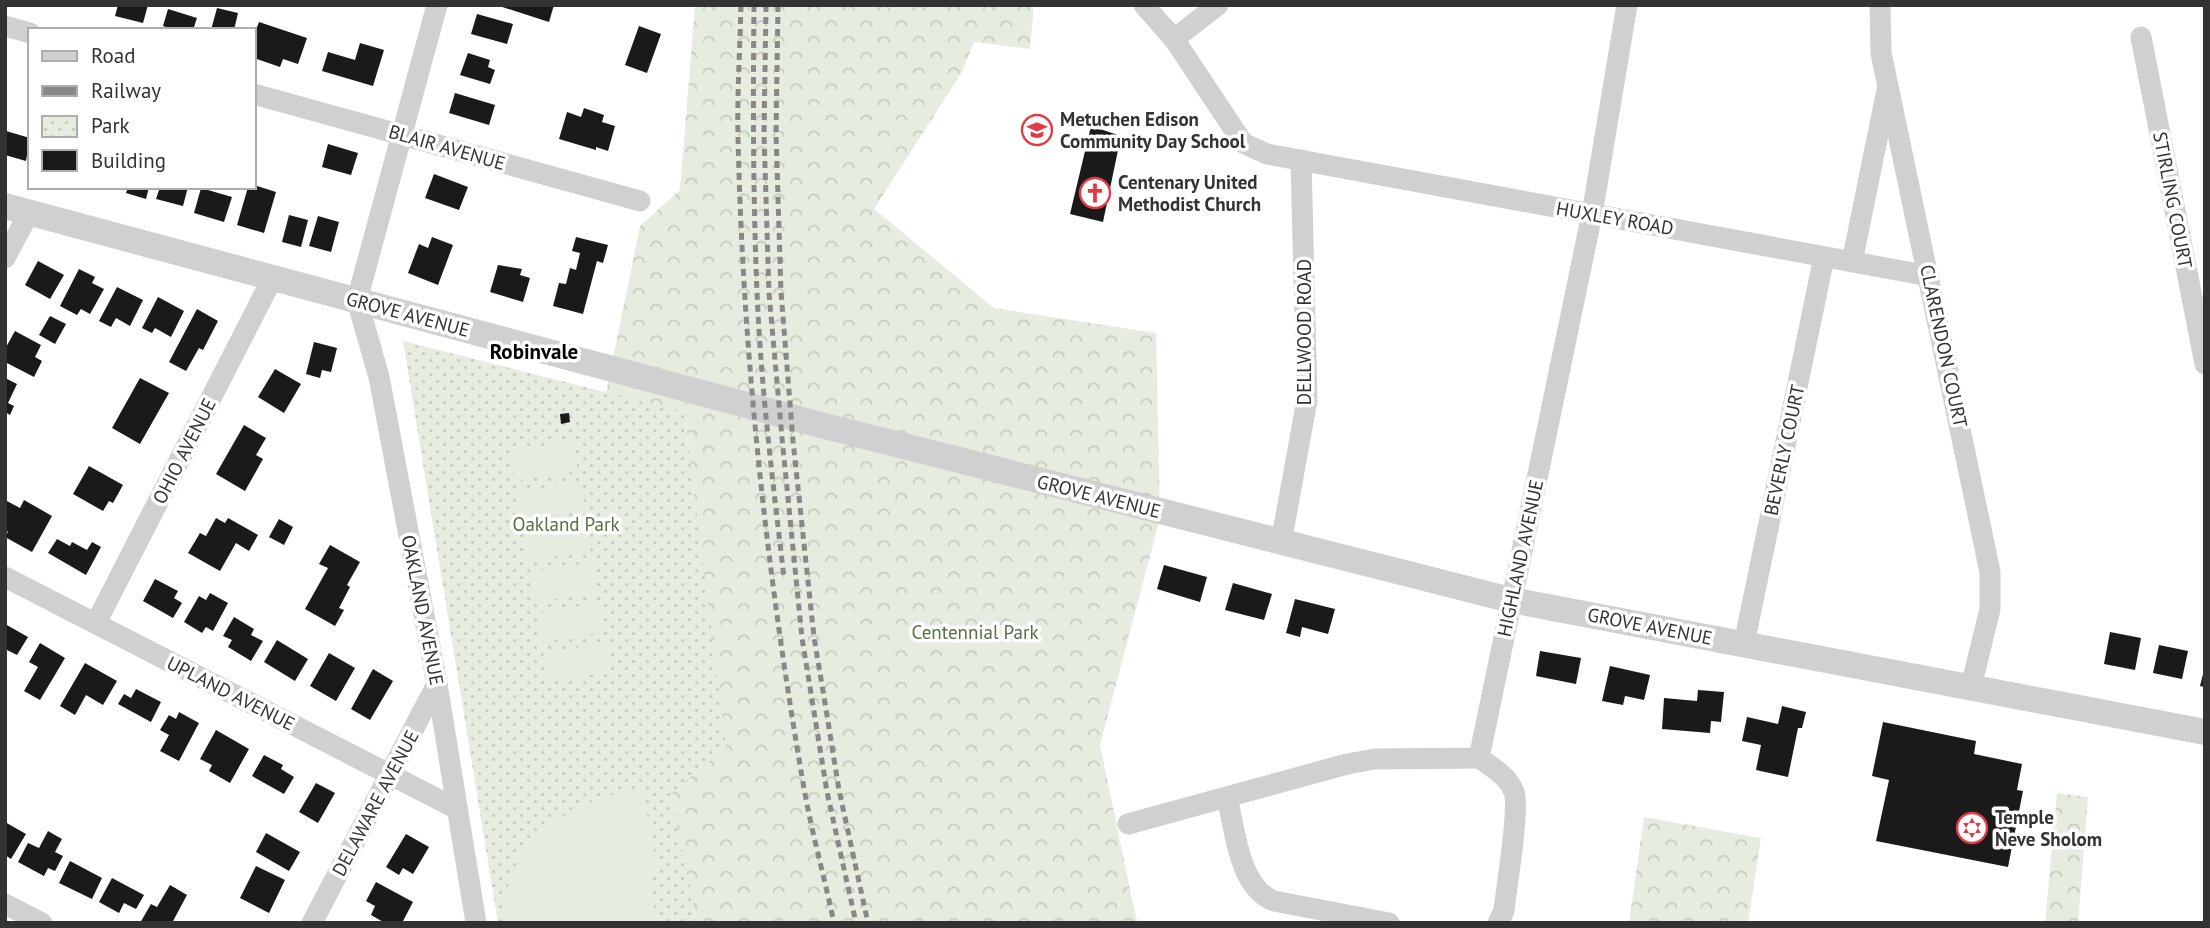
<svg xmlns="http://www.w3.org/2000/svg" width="2210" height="928" font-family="'PT Sans',sans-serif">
  <defs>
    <pattern id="forest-crowns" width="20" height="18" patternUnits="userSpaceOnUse" patternTransform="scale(1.75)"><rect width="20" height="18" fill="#e6ecdf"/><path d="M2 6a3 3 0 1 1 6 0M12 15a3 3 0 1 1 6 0" fill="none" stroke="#c6cbc0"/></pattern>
    <pattern id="park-dots" width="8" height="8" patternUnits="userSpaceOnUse" patternTransform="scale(1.75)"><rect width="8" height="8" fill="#e6ecdf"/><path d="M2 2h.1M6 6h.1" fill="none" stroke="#c6cbc0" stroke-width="1.8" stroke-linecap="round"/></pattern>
  </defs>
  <rect width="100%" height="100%" fill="#fff"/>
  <g fill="url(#forest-crowns)">
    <polygon points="695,5 1034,5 1030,49 974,42 962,72 874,209 994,308 1156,333 1160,518 1100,745 1136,918 1140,923 697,923 670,794 689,451 684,413 606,393 640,226 680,190"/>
    <polygon points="2057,793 2088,797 2078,923 2045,923"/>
    <polygon points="1644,817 1761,838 1748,923 1629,923"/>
  </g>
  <polygon fill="url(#park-dots)" points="403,341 684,412 726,747 671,794 697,923 498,923"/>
  <g fill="#e6ecdf">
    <polygon points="573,441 578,471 515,481 511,451"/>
    <polygon points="581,482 585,511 522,521 517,492"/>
    <polygon points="587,522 591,551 528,561 524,532"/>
    <polygon points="593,562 597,592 535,602 530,572"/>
    <polygon points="599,603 604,632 541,642 537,613"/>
    <polygon points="606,643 611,672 548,682 543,653"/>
    <path d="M641,787L659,871L648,875L657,923H503C504,839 568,803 641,787Z"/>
  </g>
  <g fill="#1a1a1a">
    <polygon points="118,5 148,5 143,23 115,16"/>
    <polygon points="496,5 554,5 549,22"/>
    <polygon points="217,8 238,13 234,30 211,30"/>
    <polygon points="168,9 197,18 193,30 175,30 163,26"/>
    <polygon points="477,14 513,24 507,44 471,34"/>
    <polygon points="259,22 307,38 298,64 283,59 280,67 254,58 254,35"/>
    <polygon points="639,26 661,34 647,73 625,65"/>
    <polygon points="360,43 384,50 373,86 322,71 328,52 355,60"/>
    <polygon points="468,53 490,60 488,67 495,70 490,84 460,75"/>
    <polygon points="455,93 495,105 489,125 449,113"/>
    <polygon points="584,108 604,115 602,122 615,126 608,151 596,147 596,150 559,139 567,112 581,117"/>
    <polygon points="1091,126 1121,136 1103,222 1070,214"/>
    <polygon points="6,131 30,138 26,161 5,155"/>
    <polygon points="328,144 358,153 351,175 322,167"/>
    <polygon points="434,174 468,187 459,210 425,198"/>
    <polygon points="254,185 276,192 264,233 237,225 248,187 254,187"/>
    <polygon points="128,187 149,187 146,199 126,193"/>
    <polygon points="160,187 188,187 183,206 156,199"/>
    <polygon points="201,188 232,197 224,222 194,213"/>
    <polygon points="289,215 308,220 301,247 282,242"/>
    <polygon points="318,216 339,222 331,252 309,246"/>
    <polygon points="432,237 453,245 438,285 408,273 419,244 428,248"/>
    <polygon points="576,237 608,245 603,263 597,261 583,314 553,306 559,283 566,284 570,268 576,270 580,253 572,251"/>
    <polygon points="38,261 64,275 50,299 25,285"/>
    <polygon points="498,265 522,269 520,275 530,278 523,302 490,292"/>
    <polygon points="79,269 95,277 92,283 104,289 90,314 81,309 77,315 60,306"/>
    <polygon points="117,287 143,300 130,326 116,318 111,327 99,321"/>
    <polygon points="158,297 184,311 171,337 155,328 152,333 142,328"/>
    <polygon points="197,309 218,321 203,350 199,348 186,371 169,362"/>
    <polygon points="50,316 66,324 55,344 39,335"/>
    <polygon points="15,331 41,345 35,357 42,361 34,377 5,362 5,349"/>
    <polygon points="314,342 337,348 331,372 322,370 320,378 306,374"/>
    <polygon points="275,369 301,384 284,413 258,397"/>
    <polygon points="5,378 17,384 8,403 14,406 10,415 5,412"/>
    <polygon points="140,378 169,393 140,444 112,428"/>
    <polygon points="569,413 570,422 561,424 560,414"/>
    <polygon points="244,425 266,438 256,455 263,459 245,491 216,474"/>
    <polygon points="89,466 123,485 113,503 109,501 103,511 73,494"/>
    <polygon points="5,500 20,508 24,500 52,516 32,552 5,537 8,532 5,530"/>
    <polygon points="216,518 225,523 228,518 258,535 249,551 236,543 220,571 188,553 200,533 206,536"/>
    <polygon points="279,519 293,527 284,545 269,537"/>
    <polygon points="57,539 70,546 72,542 87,550 92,542 101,547 86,575 48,553"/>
    <polygon points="330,545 360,562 347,585 350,587 339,608 344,610 335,626 305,609 328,568 319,564"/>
    <polygon points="1164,565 1207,577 1200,602 1157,589"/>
    <polygon points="155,579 178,591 174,598 182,603 173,618 143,601"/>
    <polygon points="1233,583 1272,594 1264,620 1225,610"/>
    <polygon points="210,593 228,603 213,631 206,627 202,633 184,622 199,596 206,600"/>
    <polygon points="1295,599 1335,609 1328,634 1302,627 1300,637 1286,633"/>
    <polygon points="234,617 254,629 251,635 263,641 251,661 228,647 232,640 223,636"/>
    <polygon points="5,624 28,637 17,655 5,649"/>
    <polygon points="2110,632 2141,638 2135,670 2104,664"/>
    <polygon points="277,640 308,659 295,681 264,662"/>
    <polygon points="40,643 65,658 40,700 24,691 38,667 29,662"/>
    <polygon points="2159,645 2188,651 2182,679 2153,673"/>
    <polygon points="1540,651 1581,658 1576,684 1536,676"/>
    <polygon points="329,653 355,668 336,701 310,686"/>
    <polygon points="85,663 117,681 103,705 86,695 75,715 60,706"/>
    <polygon points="1610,666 1650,675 1644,700 1625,696 1623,705 1602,701"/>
    <polygon points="373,669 393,681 370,720 351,709"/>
    <polygon points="2204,670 2205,670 2205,687 2200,686"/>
    <polygon points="136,689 161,702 151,722 118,704 124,694 131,698"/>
    <polygon points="1698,690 1724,692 1721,722 1711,721 1710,733 1662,729 1664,698 1697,701"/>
    <polygon points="1782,706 1806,712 1802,728 1798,728 1788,777 1756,770 1761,745 1742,741 1747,717 1778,724"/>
    <polygon points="179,712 199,723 179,761 160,751 169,735 160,730 169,715 176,719"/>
    <polygon points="1883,722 1976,741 1974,754 2022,764 2017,790 2023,791 2008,867 1876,841 1889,780 1872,776"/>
    <polygon points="216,730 249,749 230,783 209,771 212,765 200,759"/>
    <polygon points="264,755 283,765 281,769 294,777 284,794 252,776"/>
    <polygon points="316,783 335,793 318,823 299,812"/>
    <polygon points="5,822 26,834 11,859 5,855"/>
    <polygon points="48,831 62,839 55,852 63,856 55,871 48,868 44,876 18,862 28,843 39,848"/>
    <polygon points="266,833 300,852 289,871 256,852"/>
    <polygon points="406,834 429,847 413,874 403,868 399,875 386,867"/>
    <polygon points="70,861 102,878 92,899 59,883"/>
    <polygon points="256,866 285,880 269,913 240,898"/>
    <polygon points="112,878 144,895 136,909 124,903 119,913 99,902"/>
    <polygon points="376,882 413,902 402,923 385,923 371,915 375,906 366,901"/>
    <polygon points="170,885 187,895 172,923 140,923 151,904 157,907"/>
  </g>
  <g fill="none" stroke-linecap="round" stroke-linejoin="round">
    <g stroke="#d0d0d0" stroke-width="21">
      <polyline points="437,5 357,300 379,377 437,684 476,923"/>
      <polyline points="1144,5 1174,39 1243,143 1267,154 1929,276"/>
      <polyline points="1880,5 1881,53 1990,572 1990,609 1971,687"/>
      <polyline points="5,26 30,33"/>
      <polyline points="2141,37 2205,364"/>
      <polyline points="1174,39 1218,5"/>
      <polyline points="254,94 640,201"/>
      <polyline points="5,258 29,213"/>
      <polyline points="1852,262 1887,90"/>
      <polyline points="1281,543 1307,400 1301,160"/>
      <polyline points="5,577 457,809"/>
      <polyline points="96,623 272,279"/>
      <polyline points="1744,644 1824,257"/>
      <path d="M1479,758C1492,767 1508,776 1514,792C1520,810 1506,888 1504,911L1498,923"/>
      <path d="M1227,797C1235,830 1239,888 1274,901L1389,923"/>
      <polyline points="1128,824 1347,764 1375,759 1479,758 1592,214 1627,5"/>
      <polyline points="5,904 42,923"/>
      <polyline points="312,923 437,684"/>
    </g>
    <polyline stroke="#d0d0d0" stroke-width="26" points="5,206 817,424 1511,600 2205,732"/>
    <g stroke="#888" stroke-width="5" stroke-dasharray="7 5" stroke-linecap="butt">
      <path d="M741,5C740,49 737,93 738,137C743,357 767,577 805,794C813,837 825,880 834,923"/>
      <path d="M754,5C753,101 753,197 757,292C761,388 773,483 784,578"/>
      <polyline points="766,5 764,135 769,293 782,438 802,638 827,792 856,923"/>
      <polyline points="778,5 776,134 781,292 793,441 814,637 825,703 839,790 868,923"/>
    </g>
  </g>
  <defs>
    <g id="school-ring" transform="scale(1.575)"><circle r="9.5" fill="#fff" stroke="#e63946" stroke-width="1.5"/><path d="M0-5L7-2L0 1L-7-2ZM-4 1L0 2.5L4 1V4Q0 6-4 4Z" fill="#e63946"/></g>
    <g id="church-ring" transform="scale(1.575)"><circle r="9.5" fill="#fff" stroke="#e63946" stroke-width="1.5"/><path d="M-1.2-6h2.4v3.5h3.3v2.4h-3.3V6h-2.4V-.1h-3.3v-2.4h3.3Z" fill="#e63946"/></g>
    <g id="synagogue-ring" transform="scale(1.575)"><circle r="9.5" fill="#fff" stroke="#e63946" stroke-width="1.5"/><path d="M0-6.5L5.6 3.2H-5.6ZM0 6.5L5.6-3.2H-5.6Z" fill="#e63946"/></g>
  </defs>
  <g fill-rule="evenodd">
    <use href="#school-ring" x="1037" y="130"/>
    <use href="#church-ring" x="1095" y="193"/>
    <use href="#synagogue-ring" x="1972" y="828"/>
  </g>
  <g text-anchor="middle" stroke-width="7" stroke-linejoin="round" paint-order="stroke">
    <g font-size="19" font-weight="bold" fill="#333" stroke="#fff" text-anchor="start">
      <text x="1060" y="126">Metuchen Edison<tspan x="1060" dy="22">Community Day School</tspan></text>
      <text x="1118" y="189">Centenary United<tspan x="1118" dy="22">Methodist Church</tspan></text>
      <text x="1995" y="824">Temple<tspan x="1995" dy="22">Neve Sholom</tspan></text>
    </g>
    <g font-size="19" fill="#333" stroke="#fff">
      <text transform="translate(447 147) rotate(16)" y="7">BLAIR AVENUE</text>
      <text transform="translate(2173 200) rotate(79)" y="7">STIRLING COURT</text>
      <text transform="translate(1615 218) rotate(10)" y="7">HUXLEY ROAD</text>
      <text transform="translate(408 314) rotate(15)" y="7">GROVE AVENUE</text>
      <text transform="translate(1304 332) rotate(-90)" y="7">DELLWOOD ROAD</text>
      <text transform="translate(1944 346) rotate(78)" y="7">CLARENDON COURT</text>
      <text transform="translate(1784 450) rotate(-78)" y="7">BEVERLY COURT</text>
      <text transform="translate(184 451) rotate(-63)" y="7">OHIO AVENUE</text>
      <text transform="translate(1099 496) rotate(14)" y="7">GROVE AVENUE</text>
      <text transform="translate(1520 558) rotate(-78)" y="7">HIGHLAND AVENUE</text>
      <text transform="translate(423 610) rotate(79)" y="7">OAKLAND AVENUE</text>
      <text transform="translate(1650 626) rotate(11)" y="7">GROVE AVENUE</text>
      <text transform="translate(231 693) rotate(27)" y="7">UPLAND AVENUE</text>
      <text transform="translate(375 803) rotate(-62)" y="7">DELAWARE AVENUE</text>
    </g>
    <g font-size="19" fill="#56703f" stroke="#fff">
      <text x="566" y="531">Oakland Park</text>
      <text x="975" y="639">Centennial Park</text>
    </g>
    <g font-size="21" font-weight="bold" fill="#000" stroke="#fff">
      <text x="534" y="359">Robinvale</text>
    </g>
  </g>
  <rect width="2210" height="928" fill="none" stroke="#333333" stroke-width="14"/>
  <rect x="28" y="28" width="228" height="161" fill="#ffffff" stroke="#adadad" stroke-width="2"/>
  <rect x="42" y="51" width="35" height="10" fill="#d0d0d0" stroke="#adadad" stroke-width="2"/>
  <text x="91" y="63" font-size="21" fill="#333333">Road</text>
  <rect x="42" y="86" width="35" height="10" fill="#888888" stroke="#adadad" stroke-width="2"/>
  <text x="91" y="98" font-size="21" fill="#333333">Railway</text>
  <rect x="42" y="116" width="35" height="21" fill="url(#park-dots)" stroke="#adadad" stroke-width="2"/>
  <text x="91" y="133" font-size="21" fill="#333333">Park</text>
  <rect x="42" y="150" width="35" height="21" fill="#1a1a1a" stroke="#adadad" stroke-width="2"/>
  <text x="91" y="168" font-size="21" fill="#333333">Building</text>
</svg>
